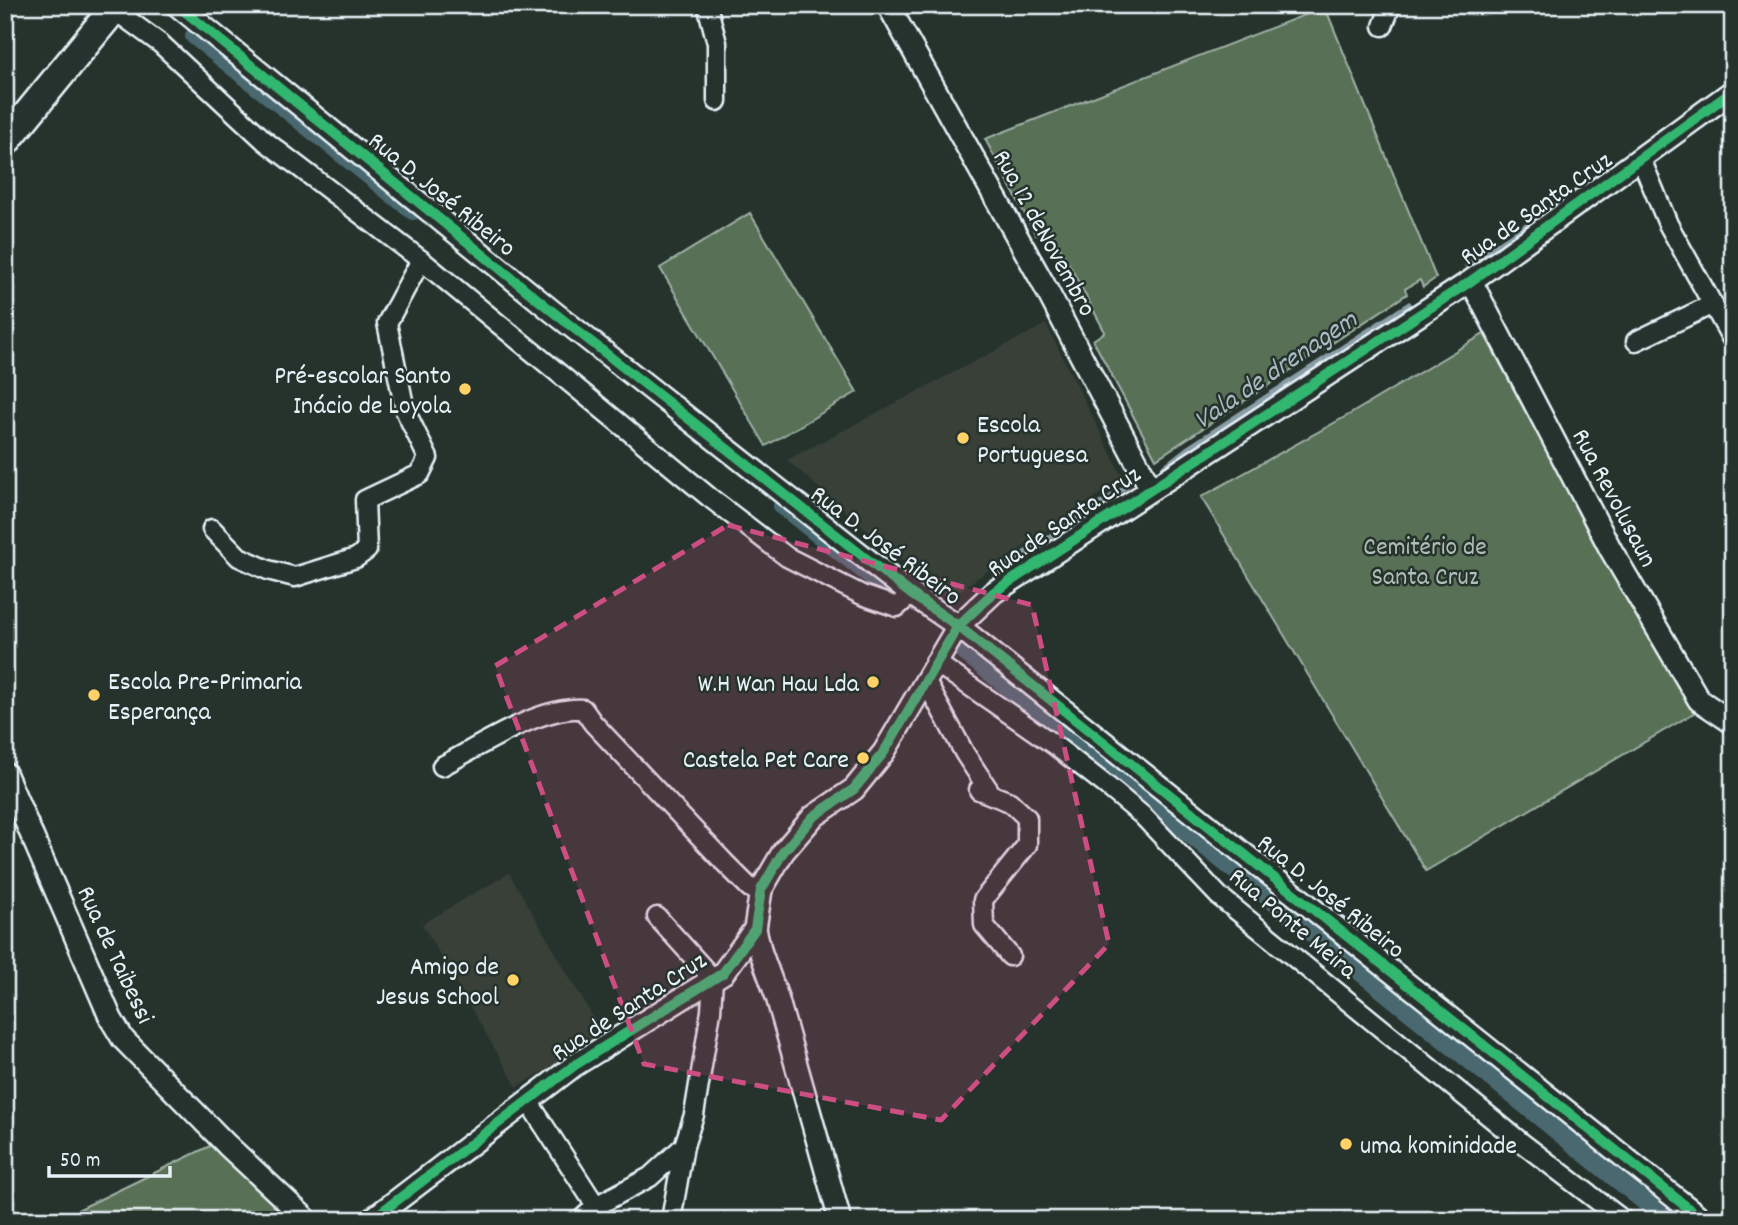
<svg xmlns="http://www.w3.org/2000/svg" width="1738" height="1225" font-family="Dekko,sans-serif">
  <rect width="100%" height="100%" fill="#26332d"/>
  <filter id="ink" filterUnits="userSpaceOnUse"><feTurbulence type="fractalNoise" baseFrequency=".0143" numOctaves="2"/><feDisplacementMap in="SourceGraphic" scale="14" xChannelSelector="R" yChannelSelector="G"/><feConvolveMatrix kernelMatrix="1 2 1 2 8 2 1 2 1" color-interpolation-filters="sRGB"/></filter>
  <g filter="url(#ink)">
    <g fill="#394138">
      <polygon points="1046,324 1123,478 947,599 787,460"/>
      <polygon points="509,873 604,1036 517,1087 422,924"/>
    </g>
    <g fill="#597156" stroke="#a0b1a7" stroke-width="2">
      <polygon points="1325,7 1436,278 1423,287 1420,280 1405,289 1407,294 1156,459 1093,340 1105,332 1049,227 1036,235 985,139"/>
      <polygon points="750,213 857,392 766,446 660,268"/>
      <polygon points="1484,334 1694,713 1426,871 1201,497 1352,413"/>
      <polygon points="214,1144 291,1220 57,1220"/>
    </g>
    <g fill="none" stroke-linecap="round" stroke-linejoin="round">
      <g stroke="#899ea6" stroke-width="5">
        <polyline points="1467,265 1584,186"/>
        <polyline points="1164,467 1188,448 1409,304"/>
        <polyline points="994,573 1127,486"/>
      </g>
      <g stroke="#496770" stroke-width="18">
        <polyline points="194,36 413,211"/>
        <polyline points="782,506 878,582"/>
        <polyline points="957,646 1667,1220"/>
      </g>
      <g stroke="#e8f1f8" stroke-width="23">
        <g id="minor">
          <polyline points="707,5 717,43 717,101"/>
          <polyline points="113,9 161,44 265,141 421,260 709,497 787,557 862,595 897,607 911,594"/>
          <polyline points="1383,26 1391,5"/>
          <polyline points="1641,159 1668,224 1733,341"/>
          <polyline points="1636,341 1713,304"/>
          <polyline points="212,529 239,557 268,570 295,577 356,558 367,550 365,500 420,474 428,458 405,410 387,323 421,260"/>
          <polyline points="935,662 1053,744 1107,786 1143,816 1219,896 1522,1143 1623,1220"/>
          <polyline points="925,680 965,754 992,795"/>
          <path d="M442,766C480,746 540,706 583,709L593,723L724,862L750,888L761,890"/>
          <polyline points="979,790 1010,802 1027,818 1027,845 983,900 984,925 1010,956"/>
          <polyline points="657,917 713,979 711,1011 694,1115 684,1146 671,1220"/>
          <polyline points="528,1101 596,1206"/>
          <polyline points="581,1220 596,1206 650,1177 684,1146"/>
        </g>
      </g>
      <g stroke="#e8f1f8" stroke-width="26">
        <g id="tertiary">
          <polyline points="177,5 552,311 911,594 958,626 1703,1220"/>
          <polyline points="888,5 1043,283 1151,489"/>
          <polyline points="1471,281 1611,550 1699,700 1733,723"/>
          <polyline points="5,773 111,1019 123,1039 227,1145 307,1220"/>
          <polyline points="755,929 761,953 777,997 840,1220"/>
          <polyline points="371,1220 575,1065 723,973 755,929 761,890 783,852 813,817 854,789 884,752 958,626 994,592 1471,281 1733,91"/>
        </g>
      </g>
      <g stroke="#e8f1f8" stroke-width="33">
        <polyline id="primary" points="5,142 117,5"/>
      </g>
      <use href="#minor" stroke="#26332d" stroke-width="18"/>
      <use href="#tertiary" stroke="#26332d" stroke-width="21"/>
      <use href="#primary" stroke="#26332d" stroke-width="28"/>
      <g stroke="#26332d" stroke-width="15">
        <g id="cycleway">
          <polyline points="177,5 552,311 911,594 958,626 1703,1220"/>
          <polyline points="371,1220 575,1065 723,973 755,929 761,890 783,852 813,817 854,789 884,752 958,626 994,592 1471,281 1733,91"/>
        </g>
      </g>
      <use href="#cycleway" stroke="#33b770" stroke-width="10"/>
    </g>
  </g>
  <path fill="#cc4e82" fill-opacity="0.2" stroke="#cc4e82" stroke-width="5" stroke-dasharray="14 9" stroke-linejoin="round" d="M728,525L1032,605L1109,944L941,1120L644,1064L495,666Z"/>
  <g fill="#ffd166" stroke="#26332d" stroke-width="2.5">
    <circle cx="465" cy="389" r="7"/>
    <circle cx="963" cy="438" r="7"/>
    <circle cx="873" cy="682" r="7"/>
    <circle cx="94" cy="695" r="7"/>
    <circle cx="863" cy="758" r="7"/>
    <circle cx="513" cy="980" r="7"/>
    <circle cx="1346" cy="1144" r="7"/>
  </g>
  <g text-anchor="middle" stroke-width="5" stroke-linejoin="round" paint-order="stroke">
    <g font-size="26" fill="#e8f1f8" stroke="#26332d">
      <text transform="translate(443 193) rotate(39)" y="9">Rua D. José Ribeiro</text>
      <text transform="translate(1535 207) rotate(-35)" y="9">Rua de Santa Cruz</text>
      <text transform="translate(1046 232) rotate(61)" y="9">Rua 12 deNovembro</text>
      <text transform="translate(1616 497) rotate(62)" y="9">Rua Revolusaun</text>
      <text transform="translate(1063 520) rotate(-34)" y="9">Rua de Santa Cruz</text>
      <text transform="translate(887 544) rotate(37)" y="9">Rua D. José Ribeiro</text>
      <text transform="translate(1332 895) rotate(39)" y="9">Rua D. José Ribeiro</text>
      <text transform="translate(1294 922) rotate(40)" y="9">Rua Ponte Meira</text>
      <text transform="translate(117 954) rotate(65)" y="9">Rua de Taibessi</text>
      <text transform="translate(628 1005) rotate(-33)" y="9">Rua de Santa Cruz</text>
    </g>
    <g font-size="26" fill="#e8f1f8" stroke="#26332d" text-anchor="end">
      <text x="451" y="383">Pré-escolar Santo<tspan x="451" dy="30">Inácio de Loyola</tspan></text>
      <text x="977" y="432" text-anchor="start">Escola<tspan x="977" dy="30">Portuguesa</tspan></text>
      <text x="108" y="689" text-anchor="start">Escola Pre-Primaria<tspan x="108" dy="30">Esperança</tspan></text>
      <text x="859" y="691">W.H Wan Hau Lda</text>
      <text x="849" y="767">Castela Pet Care</text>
      <text x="499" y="974">Amigo de<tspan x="499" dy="30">Jesus School</tspan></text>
      <text x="1360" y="1153" text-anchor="start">uma kominidade</text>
    </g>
    <g font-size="26" fill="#afbeb7" stroke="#26332d">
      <text x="1425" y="554">Cemitério de<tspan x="1425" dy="30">Santa Cruz</tspan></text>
    </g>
    <g font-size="28" font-style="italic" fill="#a8bac2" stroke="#26332d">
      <text transform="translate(1274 368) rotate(-34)" y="10">Vala de drenagem</text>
    </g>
  </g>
  <rect width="1738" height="1225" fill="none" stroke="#26332d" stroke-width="28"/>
  <rect x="14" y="14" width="1710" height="1197" fill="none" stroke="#e8f1f8" stroke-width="2.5" filter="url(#ink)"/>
  <path d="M49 1166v10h121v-10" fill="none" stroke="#e8f1f8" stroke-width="3.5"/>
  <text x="60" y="1166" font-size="21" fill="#e8f1f8" stroke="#26332d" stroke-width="5" paint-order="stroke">50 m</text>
</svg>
